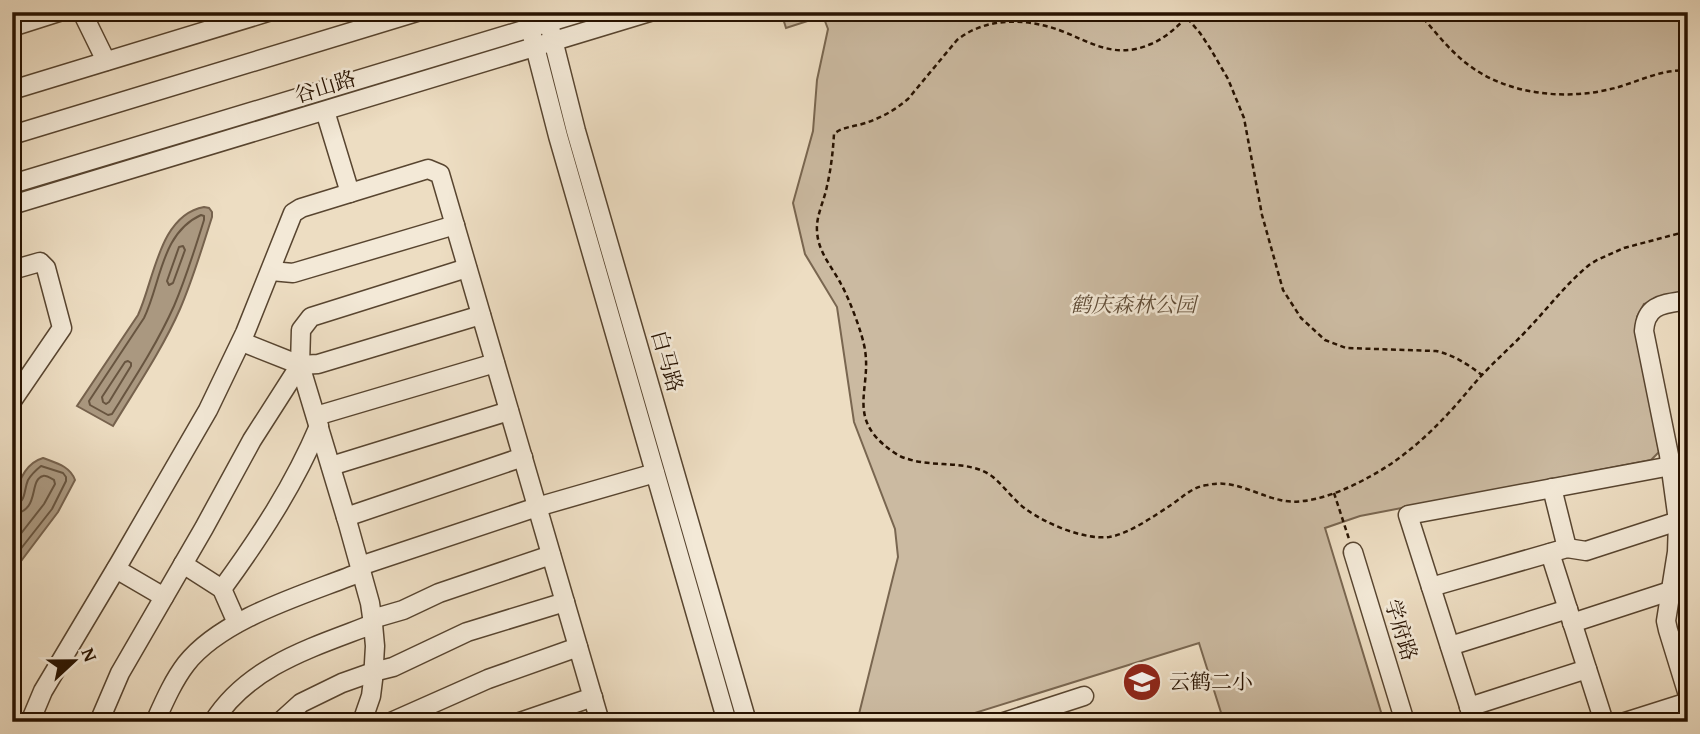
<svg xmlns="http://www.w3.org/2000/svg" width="1700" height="734" font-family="'Gentium Book Plus','Noto Serif SC',serif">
  <rect width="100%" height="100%" fill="#edddc2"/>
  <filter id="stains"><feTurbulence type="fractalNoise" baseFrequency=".00286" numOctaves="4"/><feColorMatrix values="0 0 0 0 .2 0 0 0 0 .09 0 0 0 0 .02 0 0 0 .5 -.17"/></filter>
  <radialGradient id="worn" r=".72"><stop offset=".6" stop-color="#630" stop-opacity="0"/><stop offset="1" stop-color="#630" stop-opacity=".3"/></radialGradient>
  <polygon fill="#cbbaa1" stroke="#796650" stroke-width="2" points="781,12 1679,12 1688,15 1688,295 1644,304 1637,317 1659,452 1651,460 1360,516 1325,528 1384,722 1224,722 1199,643 946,722 857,722 898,557 895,529 854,422 837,307 805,254 793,203 813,131 817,80 828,29 823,16 786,28"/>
  <g fill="#aa9880" stroke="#76624d" stroke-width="2">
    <path d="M204,207L209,208L212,212V217C202,248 193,279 180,309C162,350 136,388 113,426L77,406L138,315C154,281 159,215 204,207Z"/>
    <path d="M43,458C56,463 70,466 75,480L58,512L12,573C12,542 5,469 43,458Z"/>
  </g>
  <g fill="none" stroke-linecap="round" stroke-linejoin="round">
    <g stroke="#685540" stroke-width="2">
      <path d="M201,215L204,216V220C195,249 186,278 174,306C157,344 134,379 112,414L108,415L90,405L89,401L144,318C161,283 161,233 201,215Z"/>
      <polygon points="183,246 185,250 173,283 169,285 167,281 179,247"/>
      <polygon points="128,361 131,363 131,366 109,402 106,404 103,402 102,397 125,362"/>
      <path d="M12,505C27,503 23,492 28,480C31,475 36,470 41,466L63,473L66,477V481L52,509L12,560"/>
      <path d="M12,514C41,512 28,480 43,476C46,475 52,479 54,480L55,484L44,504L12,545"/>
    </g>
    <g stroke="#584530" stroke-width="21">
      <g id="minor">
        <polyline points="82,12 106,61"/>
        <polyline points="526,12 558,136 727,722"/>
        <polyline points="546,12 576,131 747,722"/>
        <polyline points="12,27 59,12"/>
        <polyline points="12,90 268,12"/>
        <polyline points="325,111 350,193"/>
        <polyline points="12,135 417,12"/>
        <polyline points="12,184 583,12"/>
        <polyline points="12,205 650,12"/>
        <polyline points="12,270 40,262 46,268 62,328 12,401"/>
        <polyline points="271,271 293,273 455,225"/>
        <path d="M1688,300C1665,304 1646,303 1644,331L1669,455L1678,521L1677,552L1666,621L1668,630L1688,695"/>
        <polyline points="242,342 300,365 318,364 481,315"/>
        <polyline points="316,416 495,363"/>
        <polyline points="331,466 509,411"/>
        <polyline points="1552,488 1567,548"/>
        <polyline points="346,517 523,457"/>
        <polyline points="1353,552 1405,722"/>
        <polyline points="1550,553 1604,722"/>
        <polyline points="183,564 222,589 237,623"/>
        <polyline points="360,566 537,507 655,473"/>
        <polyline points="116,569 164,597"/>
        <polyline points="1431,587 1567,548 1586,551 1678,521"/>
        <path d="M222,589C260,537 294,485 319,426"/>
        <polyline points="372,619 403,610 439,593 551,555"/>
        <polyline points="1572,623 1670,591"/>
        <polyline points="1450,646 1568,609"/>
        <polyline points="1469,707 1587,669"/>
        <polyline points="30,722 43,691 120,562 208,410 245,333 293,213 301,208 428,169 440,174 600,722"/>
        <polyline points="99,722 120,673 204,528 252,440 300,365"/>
        <path d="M155,722C164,702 173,681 186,664C223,617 307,594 361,572"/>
        <path d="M213,722C249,665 314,647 373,624"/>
        <polyline points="280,722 301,703 342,683 373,672 393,667 467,632 565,602"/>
        <polyline points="362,722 371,696 373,680 375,646 373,624 370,603 348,524 300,365 301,330 311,317 467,268"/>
        <polyline points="391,722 488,679 578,647"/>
        <polyline points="520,722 593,697"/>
        <polyline points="1004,722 1084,696"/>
        <polyline points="1474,722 1408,515 1671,466"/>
        <polyline points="1625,722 1688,702"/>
      </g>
    </g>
    <g stroke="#271200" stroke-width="2.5" stroke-dasharray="5 3.5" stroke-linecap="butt">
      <path d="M1182,12L1200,33L1210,48L1228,79L1244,118L1262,215L1283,290L1301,318L1325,340L1346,348L1436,351C1454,355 1467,364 1482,375"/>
      <path d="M1193,12C1179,24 1168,37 1151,44C1114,60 1091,42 1059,30C1025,18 986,17 957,40L908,99C894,111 879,119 862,124C852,127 842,127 834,134C833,151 831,169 827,186C824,202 816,215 817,231C818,252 832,267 841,284C849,298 863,335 865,350C871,387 849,414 883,444C890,450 899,457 908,459C935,468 970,459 993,477C1005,487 1014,501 1027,510C1047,524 1084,540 1109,537C1129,534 1154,516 1171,505C1183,497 1192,487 1207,485C1234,479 1254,494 1280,500C1307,507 1346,490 1369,477C1396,463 1422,441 1443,419C1457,405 1469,389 1482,375C1497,359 1513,345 1528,329C1548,308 1566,284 1589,265L1597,260L1624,248L1688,231"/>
      <path d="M1418,12C1433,29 1448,49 1466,63C1506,95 1566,101 1615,88C1638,82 1663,68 1688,71"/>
      <polyline points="1334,493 1349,539"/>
    </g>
    <use href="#minor" stroke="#f3e9d7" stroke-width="18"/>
  </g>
  <defs>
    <g id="school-disc" transform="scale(2.0125)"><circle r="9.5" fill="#8f2418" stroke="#f3e9d7"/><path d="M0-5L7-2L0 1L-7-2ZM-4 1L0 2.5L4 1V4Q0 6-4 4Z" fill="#fff"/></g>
  </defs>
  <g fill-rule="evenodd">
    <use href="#school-disc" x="1142" y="682"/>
  </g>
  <g text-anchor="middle" stroke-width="5" stroke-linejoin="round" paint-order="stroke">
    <g font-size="21" fill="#271200" stroke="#f3e9d7">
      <text transform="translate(325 87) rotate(-17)" y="7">谷山路</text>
      <text transform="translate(667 361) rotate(74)" y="7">白马路</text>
      <text transform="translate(1401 630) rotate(73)" y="7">学府路</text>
    </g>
    <g font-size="21" font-style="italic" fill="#604d38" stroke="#f3e9d7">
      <text x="1133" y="312">鹤庆森林公园</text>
    </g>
    <g font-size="21" fill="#271200" stroke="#f3e9d7" text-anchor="start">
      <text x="1169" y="689">云鹤二小</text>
    </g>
  </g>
  <rect width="1700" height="734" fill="none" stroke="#edddc2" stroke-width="42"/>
  <rect x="14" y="14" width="1672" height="706" fill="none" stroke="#271200" stroke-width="3.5"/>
  <rect x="21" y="21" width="1658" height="692" fill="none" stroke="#271200" stroke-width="2"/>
  <g transform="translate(74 661) rotate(68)" stroke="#f3e9d7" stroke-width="5" paint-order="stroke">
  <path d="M0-5L12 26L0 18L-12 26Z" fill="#271200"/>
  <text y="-10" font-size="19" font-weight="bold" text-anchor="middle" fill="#271200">N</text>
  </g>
  <rect width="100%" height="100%" filter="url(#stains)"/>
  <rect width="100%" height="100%" fill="url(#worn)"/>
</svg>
